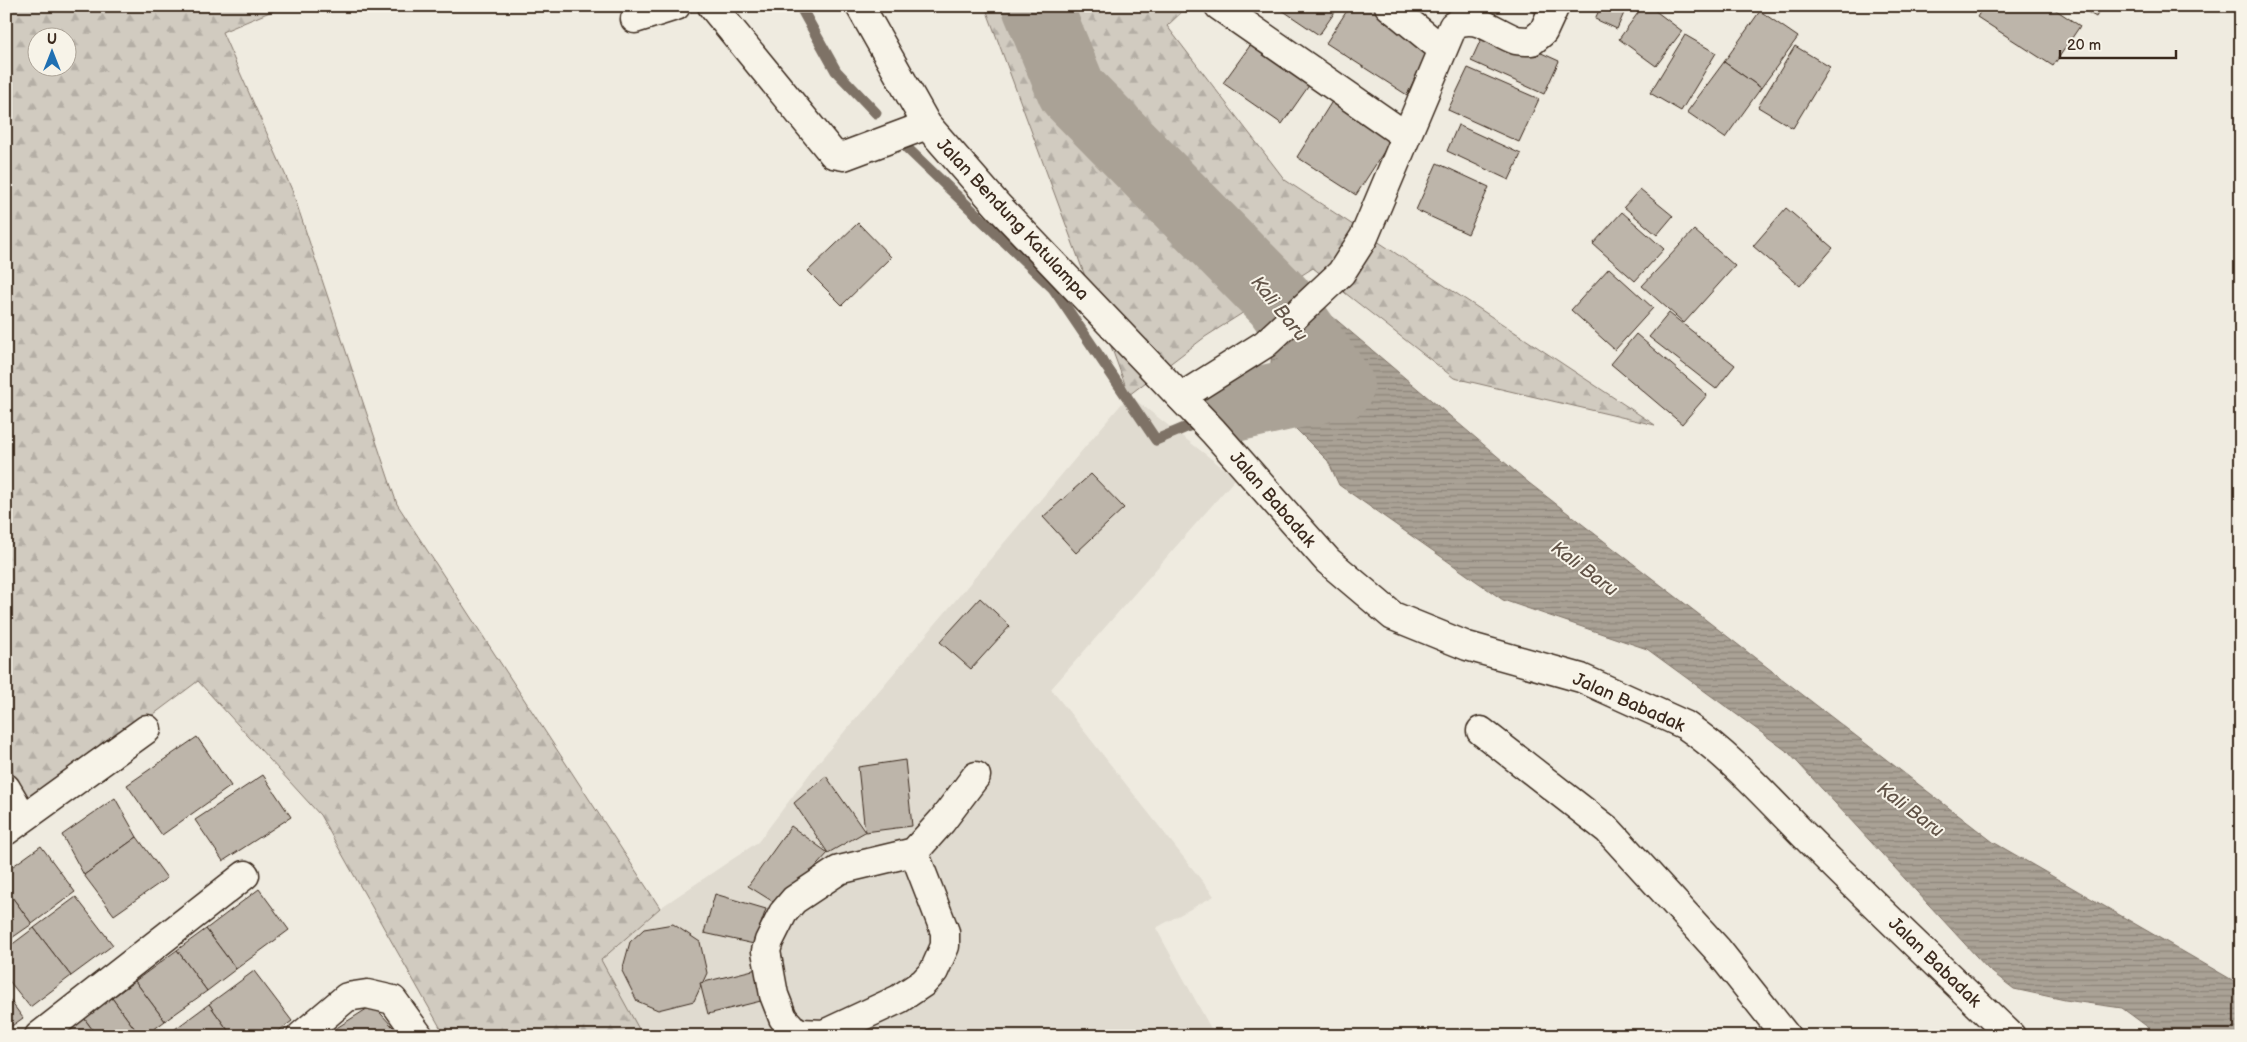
<svg xmlns="http://www.w3.org/2000/svg" width="2247" height="1042" font-family="'Balsamiq Sans',sans-serif">
  <defs>
    <pattern id="forest-firs" width="22" height="20" patternUnits="userSpaceOnUse" patternTransform="scale(1.25)"><rect width="22" height="20" fill="#d1cbc0"/><path d="M5 1l3.5 6h-7zM16 11l3.5 6h-7z" fill="#b4aea5"/></pattern>
    <pattern id="water-rules" width="6" height="5" patternUnits="userSpaceOnUse" patternTransform="scale(1.25)"><rect width="6" height="5" fill="#aaa296"/><path d="M0 2.5h6" fill="none" stroke="#8c847a"/></pattern>
  </defs>
  <rect width="100%" height="100%" fill="#efebe0"/>
  <filter id="ink" filterUnits="userSpaceOnUse"><feTurbulence type="fractalNoise" baseFrequency=".02" numOctaves="2"/><feDisplacementMap in="SourceGraphic" scale="10" xChannelSelector="R" yChannelSelector="G"/><feConvolveMatrix kernelMatrix="1 2 1 2 8 2 1 2 1" color-interpolation-filters="sRGB"/></filter>
  <g filter="url(#ink)">
    <polygon fill="#e0dbd0" points="1129,395 1236,478 1051,689 1214,896 1156,928 1215,1036 671,1036 639,1032 600,960 660,908 758,842 817,764"/>
    <g fill="url(#forest-firs)" stroke="#867a6f" fill-rule="evenodd">
      <path d="M6,6H284L222,32L292,190L397,504L660,908L601,960L640,1031L677,1036H445L320,815L198,681L6,825L15,793L6,709ZM38,38H68V68H38Z"/>
      <polygon points="985,6 1188,6 1167,26 1285,180 1655,425 1454,378 1313,268 1205,337 1129,395"/>
    </g>
    <polygon fill="url(#water-rules)" stroke="#7e7266" points="1320,306 1529,483 1993,842 2241,985 2241,1036 2160,1036 2122,1008 2065,1000 2014,989 1988,969 1788,752 1647,649 1503,600 1339,485 1328,461 1268,401 1272,350"/>
    <g fill="none" stroke-linecap="round" stroke-linejoin="round">
      <g stroke="#7e7266" stroke-width="11">
        <polyline points="800,6 836,71 876,113"/>
        <polyline points="907,148 1053,288 1156,440 1234,407"/>
      </g>
      <g stroke="#aaa296" stroke-width="70">
        <polyline points="1037,6 1072,91 1279,301 1339,386"/>
        <polyline points="1234,407 1337,384"/>
      </g>
    </g>
    <g fill="#bdb5aa" stroke="#3b2a1e">
      <polygon points="1276,6 1339,6 1319,35"/>
      <polygon points="1350,6 1378,6 1431,43 1407,95 1326,43"/>
      <polygon points="1521,6 1545,6 1540,15"/>
      <polygon points="1601,6 1627,6 1617,29 1595,19"/>
      <polygon points="1643,6 1649,6 1682,31 1656,66 1619,39"/>
      <polygon points="1984,6 2050,6 2080,26 2053,66 1977,17"/>
      <polygon points="2077,6 2102,6 2096,17"/>
      <polygon points="1760,11 1798,37 1761,88 1724,62"/>
      <polygon points="1486,28 1559,61 1544,94 1471,61"/>
      <polygon points="1685,35 1716,53 1681,111 1650,93"/>
      <polygon points="1257,36 1315,77 1282,124 1223,83"/>
      <polygon points="1795,46 1830,67 1793,128 1758,107"/>
      <polygon points="1724,62 1761,88 1725,138 1687,112"/>
      <polygon points="1468,68 1539,99 1519,142 1448,110"/>
      <polygon points="1336,95 1396,133 1356,195 1297,157"/>
      <polygon points="1458,125 1521,154 1509,180 1447,151"/>
      <polygon points="1437,163 1489,187 1468,234 1416,210"/>
      <polygon points="1640,189 1673,216 1657,235 1624,207"/>
      <polygon points="1786,208 1833,248 1800,286 1753,246"/>
      <polygon points="1622,212 1664,249 1635,281 1593,244"/>
      <polygon points="858,223 891,257 842,305 808,271"/>
      <polygon points="1694,230 1735,266 1684,323 1642,286"/>
      <polygon points="1609,268 1653,308 1615,350 1571,310"/>
      <polygon points="1669,313 1735,365 1716,389 1649,337"/>
      <polygon points="1636,334 1707,395 1682,424 1611,364"/>
      <polygon points="1091,474 1124,508 1076,553 1043,517"/>
      <polygon points="980,598 1010,626 971,669 940,642"/>
      <polygon points="197,737 231,786 162,835 127,785"/>
      <polygon points="905,760 912,826 865,832 858,767"/>
      <polygon points="263,775 291,817 223,861 195,820"/>
      <polygon points="826,776 865,832 828,853 794,803"/>
      <polygon points="115,798 137,837 84,875 62,835"/>
      <polygon points="791,826 828,853 780,906 748,886"/>
      <polygon points="137,837 167,878 114,915 84,875"/>
      <polygon points="41,846 75,892 32,924 6,889 6,871"/>
      <polygon points="6,889 32,924 6,942"/>
      <polygon points="259,889 289,930 236,969 206,929"/>
      <polygon points="715,894 766,909 754,944 704,933"/>
      <polygon points="76,897 113,945 71,976 34,928"/>
      <polygon points="673,924 700,942 707,973 694,1001 658,1010 637,1001 622,971 630,942 644,929"/>
      <polygon points="34,928 71,976 30,1007 6,977 6,949"/>
      <polygon points="206,929 236,969 207,991 177,950"/>
      <polygon points="177,950 207,991 165,1021 135,981"/>
      <polygon points="757,969 765,1000 708,1014 700,983"/>
      <polygon points="254,971 292,1021 272,1036 232,1036 209,1004"/>
      <polygon points="135,981 165,1021 145,1036 140,1036 112,998"/>
      <polygon points="6,995 23,1018 6,1030"/>
      <polygon points="112,998 140,1036 97,1036 84,1018"/>
      <polygon points="209,1004 232,1036 174,1036 171,1032"/>
      <polygon points="373,1005 401,1036 327,1034"/>
      <polygon points="84,1018 97,1036 61,1036"/>
    </g>
    <g fill="none" stroke-linecap="round" stroke-linejoin="round">
      <g stroke="#3b2a1e" stroke-width="31">
        <g id="minor">
          <polyline points="712,6 833,154 844,156 927,125"/>
          <path d="M860,6L927,125L997,205L1213,431L1328,561L1393,616L1467,646L1581,678L1685,725C1735,759 1775,807 1818,849C1881,912 1947,974 2011,1036"/>
          <polyline points="1219,6 1406,136"/>
          <polyline points="1389,6 1442,49"/>
          <polyline points="635,19 676,6"/>
          <path d="M1181,397L1265,344L1341,273L1364,237L1453,26C1474,11 1495,33 1516,40C1521,41 1527,41 1532,41L1543,32L1555,6"/>
          <polyline points="1481,731 1608,830 1717,949 1786,1036"/>
          <polyline points="6,788 23,817"/>
          <polyline points="6,831 147,729"/>
          <polyline points="914,852 945,932 945,946 934,971 923,983 899,999 824,1034 800,1033 792,1028 783,1018 774,995 766,951 769,941 783,913 794,900 839,870 914,852 942,821 976,776"/>
          <polyline points="39,1036 245,875"/>
          <polyline points="301,1036 347,997 367,994 393,1000 419,1036"/>
        </g>
      </g>
      <use href="#minor" stroke="#f7f3e8" stroke-width="28"/>
    </g>
  </g>
  <g text-anchor="middle" stroke-width="4" stroke-linejoin="round" paint-order="stroke">
    <g font-size="18" fill="#3b2a1e" stroke="#f7f3e8">
      <text transform="translate(1013 219) rotate(47)" y="6">Jalan Bendung Katulampa</text>
      <text transform="translate(1273 499) rotate(49)" y="6">Jalan Babadak</text>
      <text transform="translate(1629 702) rotate(24)" y="6">Jalan Babadak</text>
      <text transform="translate(1935 962) rotate(44)" y="6">Jalan Babadak</text>
    </g>
    <g font-size="19" font-style="italic" fill="#625448" stroke="#f7f3e8">
      <text transform="translate(1280 308) rotate(51)" y="7">Kali Baru</text>
      <text transform="translate(1585 568) rotate(37)" y="7">Kali Baru</text>
      <text transform="translate(1911 809) rotate(37)" y="7">Kali Baru</text>
    </g>
  </g>
  <rect width="2247" height="1042" fill="none" stroke="#f7f3e8" stroke-width="25"/>
  <rect x="12" y="12" width="2222" height="1017" fill="none" stroke="#3b2a1e" stroke-width="2" filter="url(#ink)"/>
  <g transform="translate(52 52)"><circle r="24" fill="#f7f3e8" stroke="#aca397"/>
  <path d="M0-4L9 19L0 12L-9 19Z" fill="#1f6fb2"/>
  <text y="-8" font-size="14" font-weight="bold" text-anchor="middle" fill="#3b2a1e">U</text>
  </g>
  <path d="M2060 50v8h116v-8" fill="none" stroke="#3b2a1e" stroke-width="2.5"/>
  <text x="2067" y="50" font-size="15" fill="#3b2a1e" stroke="#f7f3e8" stroke-width="4" paint-order="stroke">20 m</text>
</svg>
